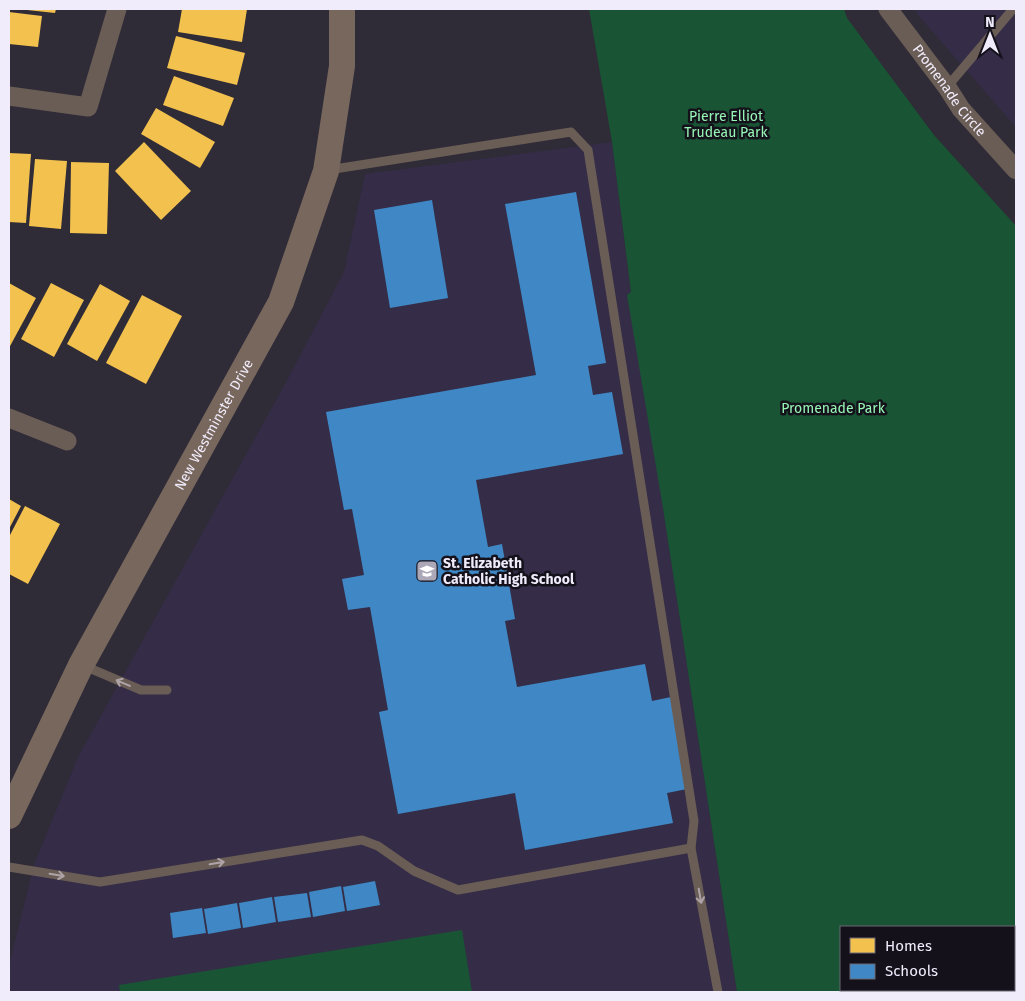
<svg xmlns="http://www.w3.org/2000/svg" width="1025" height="1001" font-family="'Fira Sans',sans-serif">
  <rect width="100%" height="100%" fill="#2f2b37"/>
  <g fill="#352d47">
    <polygon points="915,9 1016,9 1016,127 918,15"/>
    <polygon points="612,142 633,310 737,992 9,992 9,965 34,865 78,757 284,386 344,272 365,174"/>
  </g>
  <g fill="#195534" fill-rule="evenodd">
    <path d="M589,9H844L847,18L934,135L1016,226V992H737L663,508L627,295L631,292L612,142ZM841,927H1014V990H841Z"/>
    <polygon points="462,930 472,992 120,992 119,985"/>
  </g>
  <g fill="#f2c14e">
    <polygon points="28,9 56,9 55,13 27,10"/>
    <polygon points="182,9 247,9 242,42 178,32"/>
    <polygon points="9,12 42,16 38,47 9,44"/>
    <polygon points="176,36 245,53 237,85 167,68"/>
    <polygon points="174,76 234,98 223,126 163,105"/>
    <polygon points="156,108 215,142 200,168 141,134"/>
    <polygon points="144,142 191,191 161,220 115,171"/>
    <polygon points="9,153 31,154 26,223 9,222"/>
    <polygon points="35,159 67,161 61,229 29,226"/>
    <polygon points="71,162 109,163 107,234 70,233"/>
    <polygon points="9,283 36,298 9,348"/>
    <polygon points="51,283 84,300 54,357 21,339"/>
    <polygon points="100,284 130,301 97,361 67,344"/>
    <polygon points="142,295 182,316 146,384 106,363"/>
    <polygon points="9,499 21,506 9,529"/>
    <polygon points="25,506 60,524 28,584 9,574 9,537"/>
  </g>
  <g fill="#3f88c5">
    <polygon points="576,192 606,363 588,366 593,395 612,392 623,454 476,480 488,547 502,544 515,619 505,621 517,687 645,664 652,701 671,697 687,789 667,793 673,823 525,850 515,793 398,814 379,712 388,710 370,607 348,610 342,579 364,575 352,509 344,510 326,412 536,375 505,204"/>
    <polygon points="432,200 448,298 390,308 374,210"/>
    <polygon points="375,881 380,905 347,911 343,887"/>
    <polygon points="341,886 345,911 313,917 309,892"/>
    <polygon points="307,893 311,917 278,922 274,897"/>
    <polygon points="272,897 276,922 243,928 239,903"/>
    <polygon points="237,903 241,928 208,934 204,909"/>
    <polygon points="202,908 206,933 173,938 170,913"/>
  </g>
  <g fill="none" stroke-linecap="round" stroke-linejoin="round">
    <g stroke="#6a5d55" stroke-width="9">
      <polyline points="947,87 1013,9"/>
      <polyline points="328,170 571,132 588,150 694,821 691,848 718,992"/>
      <polyline points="82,665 141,690 167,690"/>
      <polyline points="9,867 100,882 362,840 378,846 414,871 458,890 691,848"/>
    </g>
    <g stroke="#6a5d55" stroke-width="19">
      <path id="s1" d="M888,9L947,87L961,109L1016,170"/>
      <polyline points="9,96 88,107 117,9"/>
      <polyline points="9,418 67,441"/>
    </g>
    <path stroke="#77675d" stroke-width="26" id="s2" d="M9,816L81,665L281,302L326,171L342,66V9"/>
  </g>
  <defs><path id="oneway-shaft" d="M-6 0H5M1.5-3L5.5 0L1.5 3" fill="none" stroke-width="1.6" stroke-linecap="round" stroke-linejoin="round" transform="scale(1.25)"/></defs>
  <g stroke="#aea4a8">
    <use href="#oneway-shaft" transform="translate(123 683) rotate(-157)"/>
    <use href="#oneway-shaft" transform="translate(217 863) rotate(-10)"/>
    <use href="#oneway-shaft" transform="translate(57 875) rotate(9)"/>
    <use href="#oneway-shaft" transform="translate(700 896) rotate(80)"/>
  </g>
  <defs>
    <g id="school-square" transform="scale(1.125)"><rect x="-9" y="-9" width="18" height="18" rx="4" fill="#ada8b7" stroke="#14111b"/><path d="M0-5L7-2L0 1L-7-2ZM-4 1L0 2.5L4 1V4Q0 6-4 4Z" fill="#fff"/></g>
  </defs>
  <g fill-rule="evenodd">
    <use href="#school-square" x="427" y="571"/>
  </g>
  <g text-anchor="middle" stroke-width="5" stroke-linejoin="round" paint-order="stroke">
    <g font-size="14" fill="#f1ecfc" stroke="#14111b">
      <text dy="5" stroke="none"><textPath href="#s1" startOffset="102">Promenade Circle</textPath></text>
      <text dy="5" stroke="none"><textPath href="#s2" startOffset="442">New Westminster Drive</textPath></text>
    </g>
    <g font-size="14" fill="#96f7b6" stroke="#14111b">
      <text x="726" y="121">Pierre Elliot<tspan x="726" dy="16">Trudeau Park</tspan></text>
      <text x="833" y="413">Promenade Park</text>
    </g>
    <g font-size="14" font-weight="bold" fill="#f1ecfc" stroke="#14111b" text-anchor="start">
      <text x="443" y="568">St. Elizabeth<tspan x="443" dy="16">Catholic High School</tspan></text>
    </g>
  </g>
  <rect width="1025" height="1001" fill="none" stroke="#f1ecfc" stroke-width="20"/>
  <rect x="840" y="926" width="175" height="65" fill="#14111b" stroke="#6c6975"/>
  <rect x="850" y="938" width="25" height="15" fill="#f2c14e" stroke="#6c6975"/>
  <text x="885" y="951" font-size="15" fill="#f1ecfc">Homes</text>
  <rect x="850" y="964" width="25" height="15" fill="#3f88c5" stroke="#6c6975"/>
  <text x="885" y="976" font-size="15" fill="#f1ecfc">Schools</text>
  <g transform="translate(990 35)" stroke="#14111b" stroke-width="4" paint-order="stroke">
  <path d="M0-4L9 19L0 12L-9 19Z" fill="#f1ecfc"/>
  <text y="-8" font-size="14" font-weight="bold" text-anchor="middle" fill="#f1ecfc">N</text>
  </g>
</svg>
